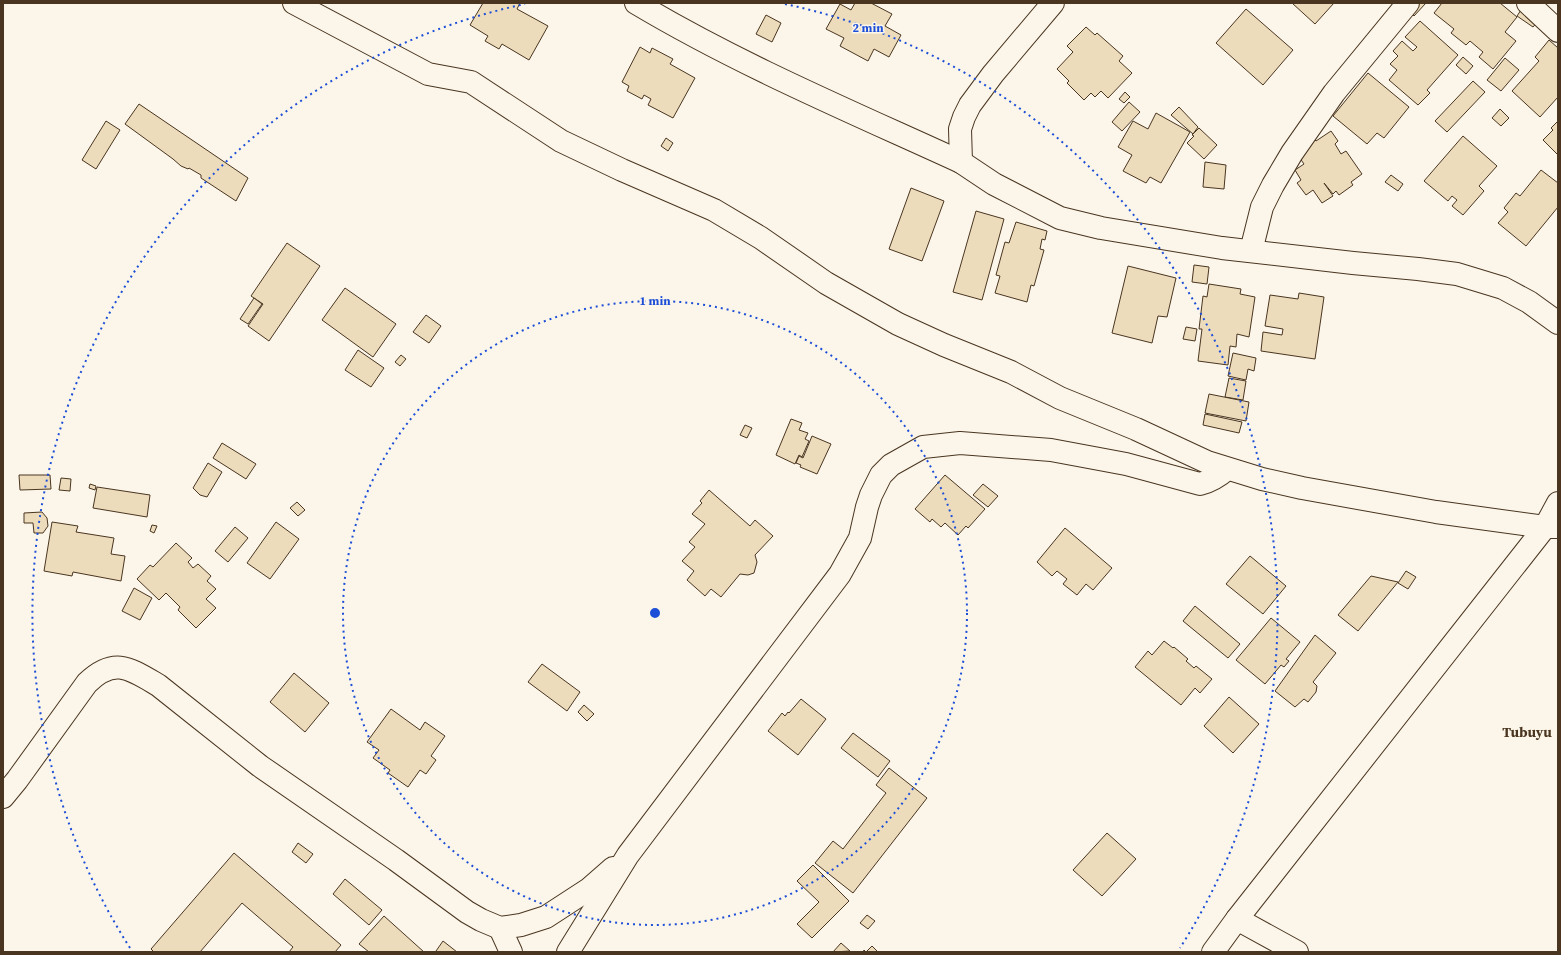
<svg xmlns="http://www.w3.org/2000/svg" width="1561" height="955" font-family="'Source Serif 4',serif">
  <rect width="100%" height="100%" fill="#fbf6e9"/>
  <g fill="#ecdcbc" stroke="#4a3520">
    <polygon points="483,3 520,3 517,9 548,26 529,60 502,44 499,49 485,41 488,36 470,25"/>
    <polygon points="855,3 871,3 892,14 885,26 901,35 889,57 874,49 868,61 840,46 844,38 826,29 840,4 851,10"/>
    <polygon points="1292,3 1334,3 1315,24"/>
    <polygon points="1415,3 1426,3 1414,16 1409,10"/>
    <polygon points="1442,3 1500,3 1517,17 1505,32 1516,41 1493,69 1479,57 1483,52 1470,41 1466,45 1451,33 1454,29 1434,13"/>
    <polygon points="1246,9 1293,50 1263,85 1216,43"/>
    <polygon points="1521,10 1538,21 1533,27 1517,16"/>
    <polygon points="766,15 781,23 772,42 756,34"/>
    <polygon points="1420,21 1458,55 1427,90 1430,93 1418,105 1389,80 1397,70 1390,64 1398,56 1393,51 1402,41 1413,51 1417,47 1405,37"/>
    <polygon points="1086,27 1095,35 1097,33 1123,56 1119,61 1132,73 1108,98 1101,91 1095,97 1091,93 1084,100 1067,83 1069,81 1057,69 1073,52 1067,46"/>
    <polygon points="1549,40 1558,48 1558,97 1540,117 1512,91 1539,61 1535,57"/>
    <polygon points="640,47 650,53 652,48 673,59 670,64 695,78 673,118 648,105 651,99 644,95 642,99 627,91 629,86 622,82"/>
    <polygon points="1463,57 1473,66 1466,74 1456,65"/>
    <polygon points="1505,58 1519,70 1501,91 1487,80"/>
    <polygon points="1368,73 1409,107 1384,138 1377,133 1367,144 1333,116"/>
    <polygon points="1473,81 1485,92 1447,132 1435,121"/>
    <polygon points="1125,92 1130,97 1124,103 1119,99"/>
    <polygon points="1129,102 1140,112 1122,131 1112,122"/>
    <polygon points="139,104 248,178 236,201 201,178 201,175 189,168 188,169 181,166 173,159 125,124"/>
    <polygon points="1179,107 1198,127 1193,134 1171,115"/>
    <polygon points="1500,109 1509,118 1501,126 1492,118"/>
    <polygon points="1156,113 1190,132 1161,183 1150,177 1146,183 1123,171 1132,155 1118,147 1133,121 1148,129"/>
    <polygon points="106,121 120,130 96,169 82,160"/>
    <polygon points="1558,121 1558,155 1543,140 1553,130 1551,128"/>
    <polygon points="1199,128 1217,145 1204,159 1187,143 1194,136 1192,135"/>
    <polygon points="1331,131 1338,141 1335,144 1341,154 1346,151 1362,174 1351,182 1353,185 1339,195 1336,191 1333,194 1324,183 1333,196 1322,203 1313,190 1306,195 1297,183 1301,180 1295,170 1304,164 1297,154 1312,137 1316,141"/>
    <polygon points="1463,136 1497,166 1479,186 1484,191 1463,215 1452,206 1457,200 1452,196 1448,201 1424,181"/>
    <polygon points="666,138 673,143 668,151 661,146"/>
    <polygon points="1205,162 1226,165 1224,189 1203,187"/>
    <polygon points="1541,170 1558,183 1558,207 1526,246 1498,223 1508,212 1504,208 1516,193 1520,196"/>
    <polygon points="1391,175 1403,184 1398,191 1385,182"/>
    <polygon points="911,188 944,201 922,261 889,249"/>
    <polygon points="976,211 1004,219 982,300 953,292"/>
    <polygon points="1016,222 1047,231 1045,240 1042,239 1040,249 1044,250 1034,286 1031,285 1027,302 995,293 1000,276 996,275 1005,242 1009,243"/>
    <polygon points="287,243 320,266 269,341 248,326 263,304 251,296"/>
    <polygon points="1194,265 1209,267 1207,284 1192,282"/>
    <polygon points="1128,266 1176,278 1167,317 1158,316 1152,343 1112,333"/>
    <polygon points="1209,284 1241,289 1240,294 1255,297 1249,337 1237,334 1236,347 1230,346 1228,365 1198,361 1202,329 1199,329 1203,296 1207,297"/>
    <polygon points="345,288 396,324 373,357 322,320"/>
    <polygon points="1299,293 1324,297 1315,359 1261,351 1263,332 1282,335 1283,329 1265,326 1270,295 1298,299"/>
    <polygon points="254,298 262,304 248,324 240,319"/>
    <polygon points="426,315 441,326 429,343 413,332"/>
    <polygon points="1186,327 1197,329 1195,341 1183,339"/>
    <polygon points="358,350 384,368 371,387 345,370"/>
    <polygon points="1233,353 1256,358 1254,371 1248,369 1246,380 1228,376"/>
    <polygon points="401,355 406,359 400,366 395,362"/>
    <polygon points="1229,378 1246,381 1243,400 1225,397"/>
    <polygon points="1209,394 1249,402 1246,421 1205,413"/>
    <polygon points="1205,414 1242,422 1239,433 1203,425"/>
    <polygon points="791,419 802,423 799,430 808,433 805,439 809,441 802,457 799,455 795,464 776,455"/>
    <polygon points="745,425 752,428 747,438 740,435"/>
    <polygon points="812,436 831,444 817,474 800,467 801,465 796,463 799,456 803,458"/>
    <polygon points="222,443 256,464 246,479 213,458"/>
    <polygon points="208,463 222,472 207,497 200,495 193,488"/>
    <polygon points="19,475 50,475 51,489 20,490"/>
    <polygon points="945,475 985,509 968,528 966,526 958,535 945,523 941,527 932,519 930,522 915,509"/>
    <polygon points="61,478 71,479 70,491 59,490"/>
    <polygon points="90,484 96,486 95,490 89,488"/>
    <polygon points="983,484 998,496 988,507 973,495"/>
    <polygon points="97,487 150,495 147,517 93,508"/>
    <polygon points="709,490 750,526 755,520 773,536 755,555 757,562 754,573 748,575 740,574 721,597 711,589 705,596 687,580 694,571 682,561 695,547 689,542 705,524 692,514 702,503 700,501"/>
    <polygon points="297,502 305,510 298,516 290,508"/>
    <polygon points="42,512 47,518 48,526 43,533 34,533 33,523 24,523 24,513"/>
    <polygon points="52,522 78,526 76,532 114,538 111,554 125,556 121,581 73,572 72,576 44,571"/>
    <polygon points="276,522 299,539 270,579 247,563"/>
    <polygon points="152,525 157,526 154,533 150,531"/>
    <polygon points="235,527 248,538 228,562 215,551"/>
    <polygon points="1065,528 1112,568 1093,590 1086,584 1077,595 1063,584 1067,579 1057,571 1052,576 1037,562"/>
    <polygon points="176,543 192,558 188,562 193,568 198,564 211,576 207,581 216,589 206,599 216,608 196,628 178,610 180,607 166,593 159,600 137,579 150,565 153,567"/>
    <polygon points="1250,556 1286,586 1263,614 1226,584"/>
    <polygon points="1406,571 1416,577 1408,589 1398,583"/>
    <polygon points="1371,576 1398,582 1358,631 1338,615"/>
    <polygon points="134,588 152,598 140,620 122,611"/>
    <polygon points="1195,606 1240,644 1228,658 1183,621"/>
    <polygon points="1271,618 1300,642 1286,659 1289,661 1284,667 1281,665 1265,684 1236,660"/>
    <polygon points="1315,635 1336,653 1313,682 1317,686 1316,692 1308,702 1304,699 1295,707 1275,691"/>
    <polygon points="1164,641 1173,648 1174,647 1188,659 1186,661 1194,668 1196,666 1212,679 1200,693 1195,688 1181,705 1135,667 1148,651 1152,655"/>
    <polygon points="542,664 580,692 567,711 528,682"/>
    <polygon points="294,673 329,703 305,732 270,702"/>
    <polygon points="1229,697 1259,724 1233,753 1204,726"/>
    <polygon points="801,699 826,719 798,755 768,731 782,713 785,716 788,712 789,713"/>
    <polygon points="584,705 594,714 587,721 578,712"/>
    <polygon points="391,709 420,730 425,722 445,736 431,756 436,760 426,774 420,770 408,787 388,773 390,770 373,758 379,750 367,742"/>
    <polygon points="853,733 890,761 878,777 841,748"/>
    <polygon points="889,768 927,798 853,893 815,863 833,841 843,849 886,793 876,785"/>
    <polygon points="1107,833 1136,859 1102,896 1073,870"/>
    <polygon points="298,843 313,854 306,863 292,852"/>
    <polygon points="234,853 341,945 335,952 289,952 293,947 242,903 200,952 154,952 151,949"/>
    <polygon points="813,865 849,901 812,938 797,924 819,902 797,881"/>
    <polygon points="345,879 382,910 369,925 333,894"/>
    <polygon points="867,915 875,921 868,929 860,923"/>
    <polygon points="384,916 424,952 369,952 359,944"/>
    <polygon points="443,941 457,952 437,952 436,951"/>
    <polygon points="841,943 850,951 833,952"/>
    <polygon points="872,946 878,952 863,952 864,950 866,952"/>
  </g>
  <g fill="none" stroke-linecap="round" stroke-linejoin="round">
    <g stroke="#4a3520" stroke-width="24">
      <g id="minor">
        <polyline points="294,3 428,74 471,82 561,141 622,170 714,210 761,238 826,283 898,324 944,345 1011,372 1060,398 1136,429 1207,462 1262,479 1302,488 1436,512 1545,527 1558,527"/>
        <path d="M636,3C740,65 852,112 961,162L994,184L1060,218L1101,228L1222,248L1353,263L1418,269L1457,274L1503,288L1529,302L1558,323"/>
        <polyline points="1528,3 1558,31"/>
        <polyline points="961,162 960,129 964,117 970,105 993,74 1053,3"/>
        <polyline points="1251,251 1262,207 1273,185 1292,153 1334,93 1408,3"/>
        <path d="M3,797L17,780L87,683C114,657 129,668 158,685L260,766L396,860L467,912L481,920L500,928L521,925L546,917L589,889L613,868"/>
        <polyline points="1237,919 1297,952"/>
        <polyline points="500,928 511,952"/>
        <path d="M568,952L628,855L840,574L860,538L867,507L871,495L881,475L891,465L923,447L960,443L1051,450L1126,464L1200,484C1211,481 1218,477 1227,469"/>
        <polyline points="1213,952 1237,919 1545,527 1558,503"/>
      </g>
    </g>
    <use href="#minor" stroke="#fbf6e9" stroke-width="22"/>
  </g>
  <g fill="none" stroke="#1d4ed8" stroke-width="2" stroke-dasharray="2 4">
    <circle cx="655" cy="613" r="312"/>
    <path d="M130 948A623 623 0 0 1 525 4M785 4A623 623 0 0 1 1180 948"/>
  </g>
  <g text-anchor="middle" stroke-width="3" stroke-linejoin="round" paint-order="stroke">
    <g font-size="14" font-weight="bold" fill="#4a3520" stroke="#fbf6e9">
      <text x="1527" y="737">Tubuyu</text>
    </g>
  </g>
  <circle cx="655" cy="613" r="6" fill="#1d4ed8" stroke="#fbf6e9" stroke-width="2"/>
  <g font-size="12" text-anchor="middle" font-weight="bold" fill="#1d4ed8" stroke="#fbf6e9" stroke-width="3" stroke-linejoin="round" paint-order="stroke">
    <text x="868" y="32">2 min</text>
    <text x="655" y="305">1 min</text>
  </g>
  <rect width="1561" height="955" fill="none" stroke="#4a3520" stroke-width="8"/>
</svg>
